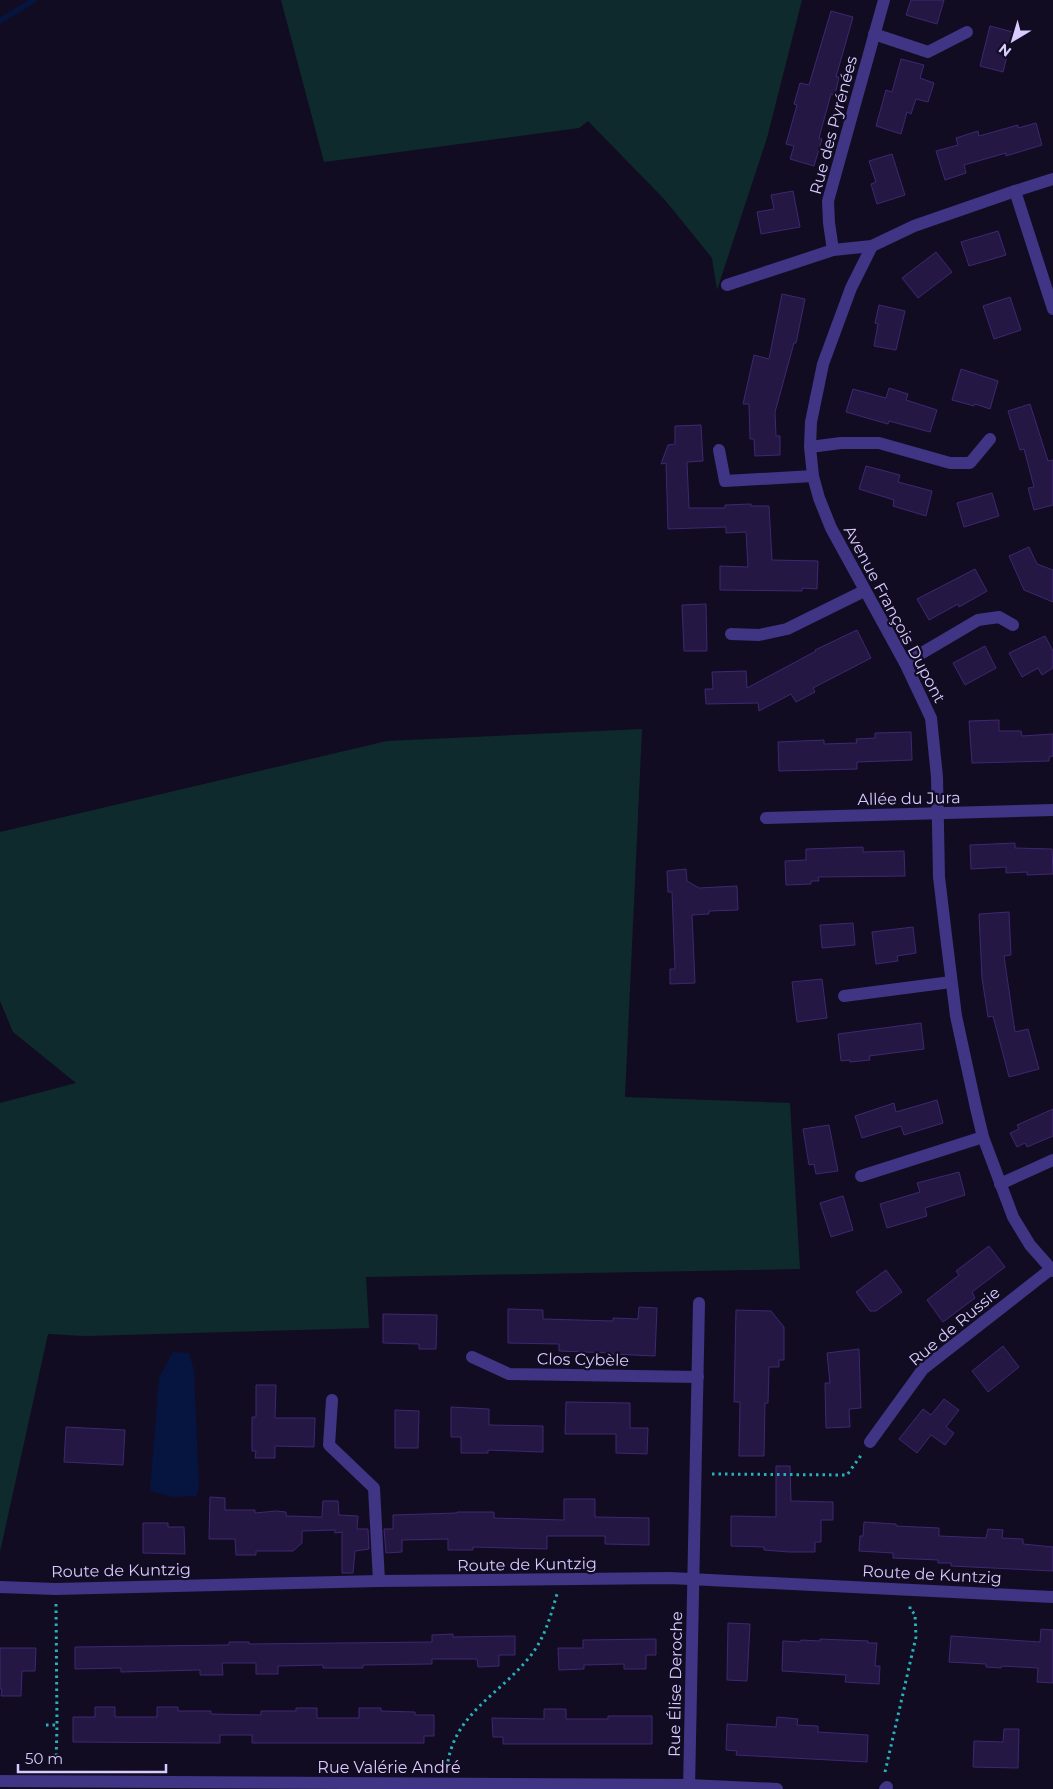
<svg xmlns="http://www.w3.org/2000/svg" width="1053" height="1789" font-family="Montserrat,sans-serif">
  <rect width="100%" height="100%" fill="#120c22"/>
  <g fill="#0f2a2c">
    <polygon points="281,0 802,0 767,138 717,290 712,258 665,200 588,121 579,128 324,162"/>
    <polygon points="642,729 625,1097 790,1103 800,1269 366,1277 369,1328 85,1336 48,1334 0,1552 0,1103 76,1083 13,1032 0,1001 0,832 387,741"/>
  </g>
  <polygon fill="#061540" points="173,1352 189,1353 194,1371 199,1488 196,1496 173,1497 150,1491 159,1378"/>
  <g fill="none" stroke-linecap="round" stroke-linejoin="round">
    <polyline stroke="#061540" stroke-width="5.5" points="0,21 34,0"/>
  </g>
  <g fill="#251744" stroke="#3e2771">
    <polygon points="911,0 944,0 937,24 906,15"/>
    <polygon points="831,11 853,17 836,77 839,77 835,95 831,94 819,138 822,139 814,166 790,159 794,146 786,144 797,105 794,104 800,83 809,85"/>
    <polygon points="990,26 1013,32 1003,72 980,66"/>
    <polygon points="901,59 924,65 920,78 934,83 928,102 916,99 911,114 907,112 901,134 876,126 886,90 892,92"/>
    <polygon points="1036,123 1042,145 1006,156 1006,153 964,165 966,173 945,180 936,151 958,145 956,138 978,131 979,136 1018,125 1018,128"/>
    <polygon points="892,154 905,195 877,204 871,184 876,182 869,161"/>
    <polygon points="793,191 800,227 761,234 757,212 774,209 771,195"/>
    <polygon points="998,231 1006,255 969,266 961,242"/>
    <polygon points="936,252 952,272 918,298 902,278"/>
    <polygon points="782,294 805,299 796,343 794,343 775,412 776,436 780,436 780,455 755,456 754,439 750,439 749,404 743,404 754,355 769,359"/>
    <polygon points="1010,297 1021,330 994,339 983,306"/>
    <polygon points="879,305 905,311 896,350 874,346 878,324 875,323"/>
    <polygon points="961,369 998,381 990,409 975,404 974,406 952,400"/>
    <polygon points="889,388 908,394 906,400 937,410 930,432 889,421 888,424 846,412 853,389 886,398"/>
    <polygon points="1030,404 1048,461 1053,460 1053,505 1034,510 1028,488 1034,487 1024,449 1020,450 1008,411"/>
    <polygon points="701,425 703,461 687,462 689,508 725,508 725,505 751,504 751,506 769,506 772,560 818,561 817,589 802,588 802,591 720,590 720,566 748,567 746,532 726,533 726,527 668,529 666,463 661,464 668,445 675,444 675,426"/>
    <polygon points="866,466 900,475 898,482 932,491 926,516 893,506 894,500 859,489"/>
    <polygon points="992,493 999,516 964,527 957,503"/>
    <polygon points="1029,547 1037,564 1053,570 1053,602 1024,590 1009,556"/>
    <polygon points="975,569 987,591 959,607 958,604 929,620 917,599"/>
    <polygon points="706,604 707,651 684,651 682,605"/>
    <polygon points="857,630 871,658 813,688 815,692 796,702 791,694 759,711 758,703 706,704 705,689 713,689 712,672 746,671 747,688 816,651 815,650"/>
    <polygon points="1045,636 1053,651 1053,668 1042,675 1038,668 1022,677 1009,653"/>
    <polygon points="985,646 996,668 965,685 953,663"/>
    <polygon points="999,720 999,731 1021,731 1022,736 1053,734 1053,756 1049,757 1049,761 972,763 969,721"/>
    <polygon points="911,732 912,760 857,762 857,769 779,771 778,742 824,740 824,744 857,743 856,739 875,738 875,733"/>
    <polygon points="1015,843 1015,848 1052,849 1053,874 1027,875 1027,872 1006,873 1006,867 971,869 970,845"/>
    <polygon points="863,847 863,852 904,851 905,876 818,877 819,881 811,881 811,884 786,885 785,861 806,860 806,849"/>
    <polygon points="686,869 687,881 699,888 737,886 738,910 709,911 709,914 692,915 695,983 670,984 670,969 675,969 672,892 668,892 667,871"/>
    <polygon points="1009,912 1011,955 1004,956 1015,1032 1028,1029 1039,1069 1009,1077 993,1016 988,1017 982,978 979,914"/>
    <polygon points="853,923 855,945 822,948 820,925"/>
    <polygon points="913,927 916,953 897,956 898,961 876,964 872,932"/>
    <polygon points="822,979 827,1018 797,1022 792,982"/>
    <polygon points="921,1023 924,1049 869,1056 870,1060 850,1062 850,1060 841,1061 838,1034"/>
    <polygon points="937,1100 943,1123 904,1135 901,1126 862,1138 855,1116 894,1103 896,1112"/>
    <polygon points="1053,1109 1053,1136 1027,1147 1025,1143 1017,1147 1010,1133 1019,1129 1017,1125"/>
    <polygon points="829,1125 838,1171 816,1174 814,1164 809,1165 803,1129"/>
    <polygon points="959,1172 965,1195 925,1208 927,1216 887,1228 880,1204 920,1192 917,1183"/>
    <polygon points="843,1196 853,1230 831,1237 820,1203"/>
    <polygon points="989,1246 1005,1267 972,1292 975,1298 943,1322 927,1300 959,1275 956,1271"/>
    <polygon points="886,1270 902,1292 876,1311 870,1311 856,1292"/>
    <polygon points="639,1307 657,1308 655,1356 612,1354 612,1353 559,1351 559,1344 508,1343 508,1309 543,1310 543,1319 613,1321 613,1318 638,1319"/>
    <polygon points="736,1310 771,1311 784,1327 784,1360 779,1360 779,1367 769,1367 768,1403 765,1403 764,1456 739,1456 740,1402 734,1402"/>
    <polygon points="383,1314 437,1315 436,1349 419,1349 419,1344 383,1343"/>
    <polygon points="1003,1346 1019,1367 988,1392 972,1371"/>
    <polygon points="859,1349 861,1408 849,1409 850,1427 826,1428 825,1383 830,1383 827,1353"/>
    <polygon points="256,1385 276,1385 275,1418 315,1418 314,1447 275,1446 275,1458 255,1458 256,1451 252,1451 252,1417 256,1417"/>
    <polygon points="944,1399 959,1410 946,1427 954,1433 945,1445 931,1435 917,1453 899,1439 923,1409 931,1415"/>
    <polygon points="566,1402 630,1403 630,1428 648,1428 647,1454 616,1453 616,1434 565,1434"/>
    <polygon points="451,1407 489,1409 489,1425 543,1426 543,1452 488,1450 488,1453 461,1453 461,1437 451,1437"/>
    <polygon points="395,1410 419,1411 418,1448 395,1448"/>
    <polygon points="66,1427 125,1430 123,1465 64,1462"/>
    <polygon points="776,1466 790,1466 791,1501 833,1502 833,1520 821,1520 821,1542 815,1542 815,1552 789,1552 764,1550 764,1547 731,1546 731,1516 776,1517"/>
    <polygon points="210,1497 225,1498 225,1510 255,1510 255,1513 276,1511 286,1512 286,1516 322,1517 323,1501 338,1501 339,1515 358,1516 357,1529 368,1529 369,1549 355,1551 353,1573 342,1573 342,1532 335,1533 335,1530 302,1531 302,1543 293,1551 256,1551 256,1555 236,1555 235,1539 209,1539"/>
    <polygon points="564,1499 595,1499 595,1517 649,1518 649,1545 605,1544 605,1536 547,1536 547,1549 473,1547 473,1550 448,1550 448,1539 402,1540 402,1552 386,1553 384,1529 393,1529 393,1515 457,1513 457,1512 494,1512 494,1518 564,1520"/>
    <polygon points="864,1522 896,1524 896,1526 939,1528 939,1536 986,1538 988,1529 1003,1530 1002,1538 1023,1539 1023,1544 1053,1547 1053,1571 951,1566 951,1563 938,1563 938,1560 893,1558 893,1553 859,1551 860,1536 863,1536"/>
    <polygon points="143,1523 168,1523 168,1527 184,1527 185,1554 143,1553"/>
    <polygon points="728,1623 750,1624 747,1681 727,1680"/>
    <polygon points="1041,1629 1053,1630 1053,1683 1037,1682 1038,1668 1002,1666 1001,1668 986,1667 986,1664 949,1662 951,1636 1040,1642"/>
    <polygon points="453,1634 453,1637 515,1636 515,1655 499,1655 499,1666 478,1667 477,1659 432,1659 432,1664 363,1665 363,1668 323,1668 323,1665 278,1666 278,1674 256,1674 256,1663 222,1663 223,1675 200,1675 200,1670 121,1672 121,1668 75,1669 75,1647 229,1645 229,1642 249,1642 249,1644 432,1642 432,1635"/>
    <polygon points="656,1639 656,1655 646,1655 646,1669 624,1669 624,1664 584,1665 584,1669 559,1670 558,1648 583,1648 583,1640"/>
    <polygon points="820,1639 868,1641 868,1643 877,1643 875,1666 880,1666 879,1684 845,1682 846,1675 782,1671 783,1641 800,1642 801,1640 820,1641"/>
    <polygon points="0,1648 36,1648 35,1671 22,1671 21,1696 1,1696 2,1689 0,1689"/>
    <polygon points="95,1707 115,1707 115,1717 157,1717 157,1707 178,1707 178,1711 211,1711 211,1714 261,1715 261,1711 296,1711 296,1708 317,1708 317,1718 359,1718 359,1708 381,1708 381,1711 415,1712 415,1715 434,1715 434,1736 424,1736 424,1743 252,1743 252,1735 220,1735 220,1743 73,1742 73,1717 95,1717"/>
    <polygon points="544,1709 566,1709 566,1719 608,1719 608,1716 652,1716 652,1744 503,1744 503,1737 493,1737 492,1718 544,1719"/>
    <polygon points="777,1717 798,1719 797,1725 818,1726 818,1732 868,1735 867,1762 736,1755 737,1751 726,1750 727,1724 776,1727"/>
    <polygon points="1004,1729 1019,1729 1018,1768 973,1767 974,1741 1003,1742"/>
  </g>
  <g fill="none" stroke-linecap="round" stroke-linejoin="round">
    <g stroke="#27b2b9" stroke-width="3" stroke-dasharray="2.5 4" stroke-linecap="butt">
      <polyline points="712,1474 847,1475 862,1454"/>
      <polyline points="56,1604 57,1725 56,1765"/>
      <polyline points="46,1725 57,1725"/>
      <path d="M447,1768C453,1715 496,1697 527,1660C544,1641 550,1618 557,1594"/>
      <polyline points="885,1772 916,1637 915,1614 910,1610 910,1605"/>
    </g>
    <g stroke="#403484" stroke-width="12">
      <polyline points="874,34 928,52 967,32"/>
      <polyline points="1053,179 1015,191 914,226 872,246 851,288 823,364 811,422 810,447 813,476 819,498 831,528 905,663 931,718 937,777 939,877 947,944 956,1016 976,1108 983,1137 1013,1217 1030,1245 1053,1271"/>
      <polyline points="1015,191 1053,309"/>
      <polyline points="872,246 833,250 829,223 828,201 884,0"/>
      <polyline points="727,285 833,250"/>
      <polyline points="810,447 841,443 879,443 950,463 970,463 990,439"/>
      <polyline points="719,450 725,481 813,476"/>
      <polyline points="731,634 759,635 787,629 864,591"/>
      <polyline points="905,663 978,620 999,617 1013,625"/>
      <polyline points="766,818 1053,810"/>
      <polyline points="844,996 951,982"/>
      <polyline points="861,1176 983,1137"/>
      <polyline points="1000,1184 1053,1160"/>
      <polyline points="472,1357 509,1374 698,1377"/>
      <polyline points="332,1400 329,1445 374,1488 379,1581"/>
      <polyline points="870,1442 923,1369 1051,1269"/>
      <polyline points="0,1587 56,1589 379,1581 670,1578 1053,1597"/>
      <polyline points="0,1781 689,1785 777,1789"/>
      <polyline points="689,1789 699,1303"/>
      <polyline points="885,1789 887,1787"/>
    </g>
  </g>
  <g text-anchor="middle" stroke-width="4.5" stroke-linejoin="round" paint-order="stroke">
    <g font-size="16" fill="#d8ccff" stroke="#120c22">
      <text transform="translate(833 125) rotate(-75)" y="6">Rue des Pyrénées</text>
      <text transform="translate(895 614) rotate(62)" y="6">Avenue François Dupont</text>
      <text transform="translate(909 798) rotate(-1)" y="6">Allée du Jura</text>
      <text transform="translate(954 1326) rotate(-40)" y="6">Rue de Russie</text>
      <text transform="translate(583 1359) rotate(1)" y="6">Clos Cybèle</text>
      <text transform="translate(527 1564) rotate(-1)" y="6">Route de Kuntzig</text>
      <text transform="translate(121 1570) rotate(-1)" y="6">Route de Kuntzig</text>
      <text transform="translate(932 1574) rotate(3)" y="6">Route de Kuntzig</text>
      <text transform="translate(675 1684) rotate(-89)" y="6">Rue Élise Deroche</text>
      <text x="389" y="1773">Rue Valérie André</text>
    </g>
  </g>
  <g transform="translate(1013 40) rotate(218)" stroke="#120c22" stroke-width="4" paint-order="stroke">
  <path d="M0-4L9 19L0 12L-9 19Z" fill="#d8ccff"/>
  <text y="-8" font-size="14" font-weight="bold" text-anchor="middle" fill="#d8ccff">N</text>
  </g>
  <path d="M18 1764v8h148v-8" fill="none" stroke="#d8ccff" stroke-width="2.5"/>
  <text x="25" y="1764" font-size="15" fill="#d8ccff" stroke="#120c22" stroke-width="4" paint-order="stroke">50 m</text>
</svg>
